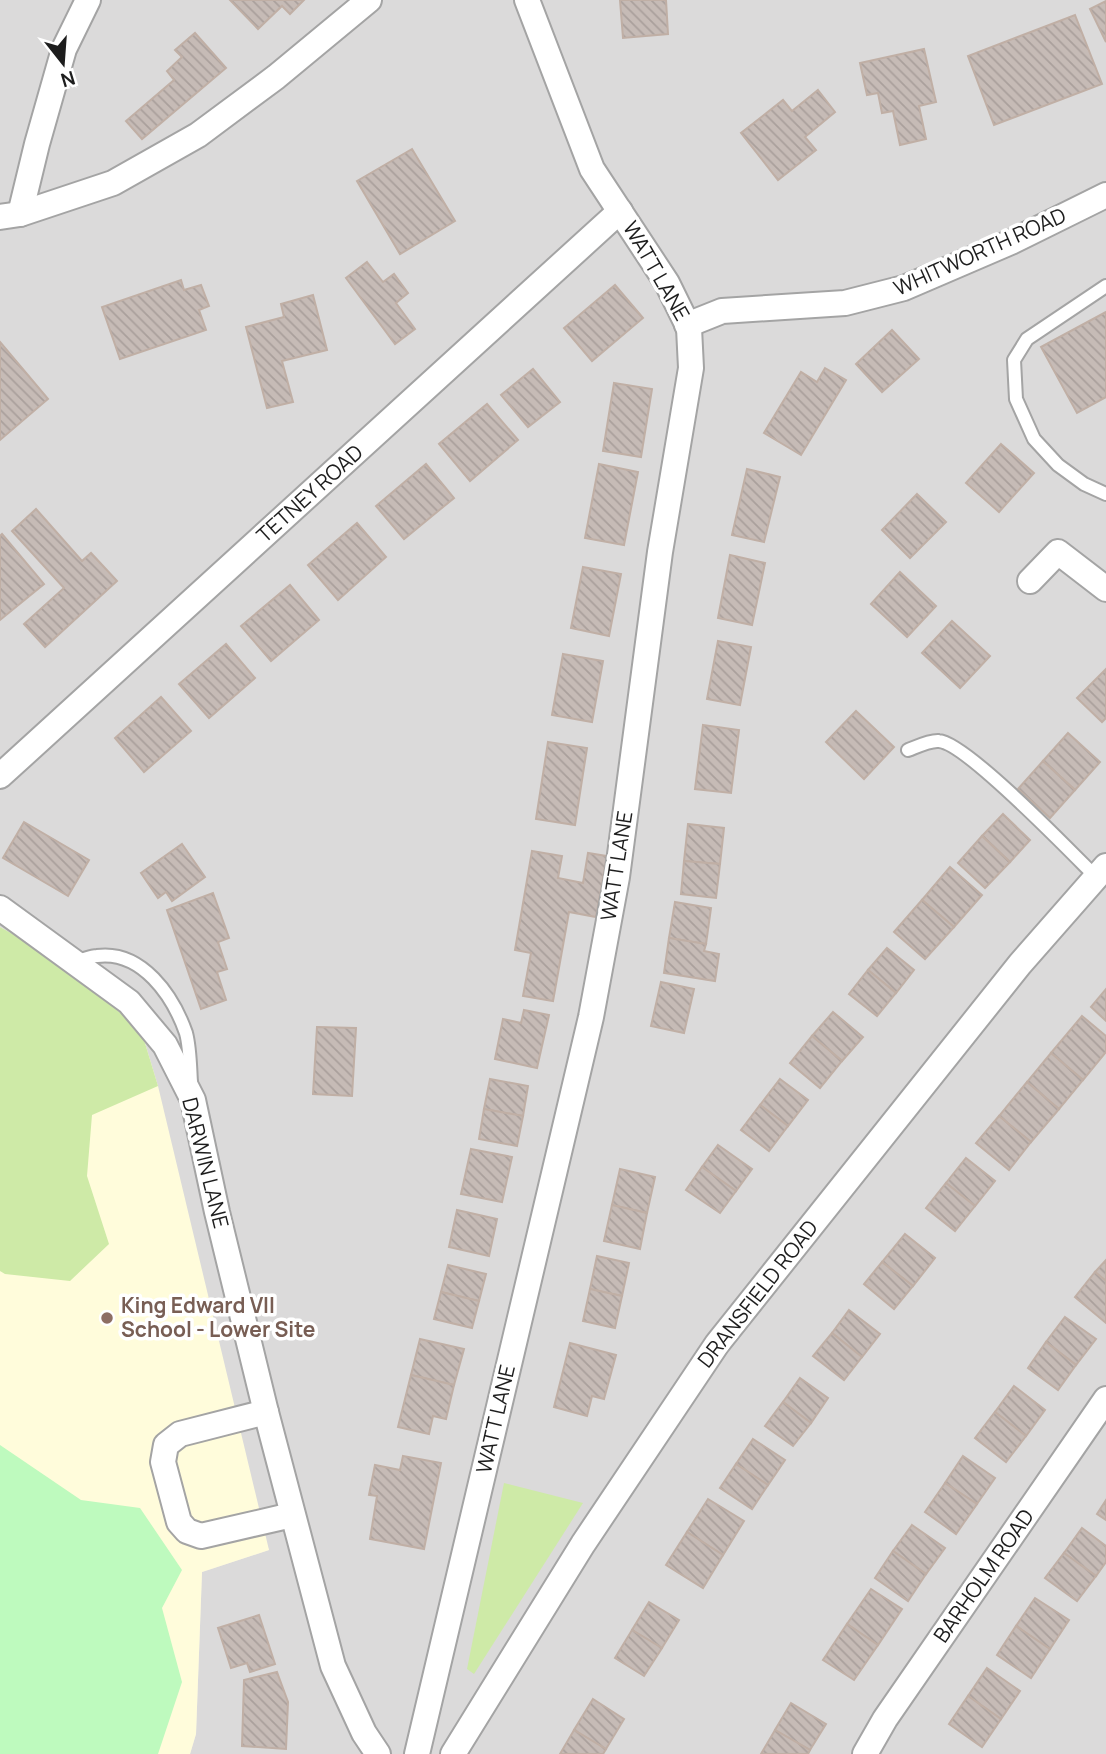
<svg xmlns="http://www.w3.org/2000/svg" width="1106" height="1754" font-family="Manrope,sans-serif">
  <defs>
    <pattern id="building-back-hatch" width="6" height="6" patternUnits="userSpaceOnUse" patternTransform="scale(1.75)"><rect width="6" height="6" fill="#c6bbb6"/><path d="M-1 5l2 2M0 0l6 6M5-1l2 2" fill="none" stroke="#aaa09c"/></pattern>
  </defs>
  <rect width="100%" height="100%" fill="#eeeae3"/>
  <polygon fill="#dbdada" points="0,0 1106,0 1106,1754 190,1754 196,1734 202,1572 269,1550 27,942 0,927"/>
  <polygon fill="#fffcdb" points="0,927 141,1030 158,1086 269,1550 202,1572 196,1734 190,1754 0,1754"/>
  <g fill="#ceeaa7">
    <polygon points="0,927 27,942 101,997 141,1030 158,1086 92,1115 87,1176 109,1244 70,1281 5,1274 0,1271"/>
    <polygon points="504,1483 583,1503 474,1674 467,1669"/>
  </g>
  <polygon fill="#befabe" points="0,1445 81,1500 140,1508 182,1570 162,1608 182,1682 158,1754 0,1754"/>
  <g fill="url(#building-back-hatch)" stroke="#c0afa5" stroke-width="2">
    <polygon points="230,0 304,0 290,14 282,6 258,29"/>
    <polygon points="620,0 666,0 668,34 623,38"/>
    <polygon points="1106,1 1106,42 1090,9"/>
    <polygon points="1075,15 1102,84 994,125 968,56"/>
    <polygon points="195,33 226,68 142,139 126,121 174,80 167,71 182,57 175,50"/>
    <polygon points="924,49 936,102 919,106 926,139 900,145 893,111 882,113 878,93 867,95 860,63"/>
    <polygon points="818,90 835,112 805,137 816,150 778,180 741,133 783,100 792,111"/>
    <polygon points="412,149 455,221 400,254 357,181"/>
    <polygon points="367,262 383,282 394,274 408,293 396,303 415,329 395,344 346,278"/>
    <polygon points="181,280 184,290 201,285 209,306 199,310 206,330 120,359 102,307"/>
    <polygon points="615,285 643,318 592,361 564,328"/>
    <polygon points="313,295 327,350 282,361 293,402 267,408 246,327 284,317 281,304"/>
    <polygon points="1106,312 1106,397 1077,413 1041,347"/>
    <polygon points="892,330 919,359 882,392 856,364"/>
    <polygon points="0,342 48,399 0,440"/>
    <polygon points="825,368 846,380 801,455 764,433 801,372 817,382"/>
    <polygon points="533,369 560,402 528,427 501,395"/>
    <polygon points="614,383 652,389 641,457 603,451"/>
    <polygon points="487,404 518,440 470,481 439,444"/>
    <polygon points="1001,444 1034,473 999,512 966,483"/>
    <polygon points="426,464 454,498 404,539 376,506"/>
    <polygon points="599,464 638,472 624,545 585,538"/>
    <polygon points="747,469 780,477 764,542 732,535"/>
    <polygon points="917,494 946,522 910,558 882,530"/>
    <polygon points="36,509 82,561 91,553 117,581 45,647 24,624 64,588 12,531"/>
    <polygon points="357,523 386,557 338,600 308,565"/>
    <polygon points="2,534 44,584 0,620 0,536"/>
    <polygon points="730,555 765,563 752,625 718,618"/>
    <polygon points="583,567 621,574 609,636 571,628"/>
    <polygon points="900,572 936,606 907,637 871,604"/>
    <polygon points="290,585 319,620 271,661 241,626"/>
    <polygon points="952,621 990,656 960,688 922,653"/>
    <polygon points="718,641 751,647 740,705 707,699"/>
    <polygon points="226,644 255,678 209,718 179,684"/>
    <polygon points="563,654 603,661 592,722 552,715"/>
    <polygon points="1106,669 1106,718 1102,722 1077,698"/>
    <polygon points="161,697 191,731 144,772 115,738"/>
    <polygon points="856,711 894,747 864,779 826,742"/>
    <polygon points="703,725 739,730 731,793 695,789"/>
    <polygon points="1068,733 1100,762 1075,790 1043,761"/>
    <polygon points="548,742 587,748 575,825 536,819"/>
    <polygon points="1043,761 1075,790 1050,818 1018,789"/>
    <polygon points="1003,814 1030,840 1010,862 982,836"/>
    <polygon points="24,822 89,860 68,896 3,858"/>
    <polygon points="688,824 724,828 720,864 684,861"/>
    <polygon points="982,836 1010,862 985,888 958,863"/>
    <polygon points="182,844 205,877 172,901 166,892 158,898 141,873"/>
    <polygon points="532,851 562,856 558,878 583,883 588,853 607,856 596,917 569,912 553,1001 523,996 531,953 515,950"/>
    <polygon points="684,861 720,864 716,898 681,894"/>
    <polygon points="950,867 982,895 954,927 922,900"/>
    <polygon points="213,893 229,938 218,942 227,969 217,972 226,1000 201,1009 167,910"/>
    <polygon points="922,900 954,927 925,959 894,932"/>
    <polygon points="675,902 711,908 706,944 669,938"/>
    <polygon points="669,938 706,944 704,951 719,954 715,981 664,973"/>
    <polygon points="887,948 914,970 896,993 868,970"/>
    <polygon points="868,970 896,993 877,1016 849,994"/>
    <polygon points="661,982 694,989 684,1033 651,1026"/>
    <polygon points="1106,989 1106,1021 1091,1007"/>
    <polygon points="524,1010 549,1015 537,1068 495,1059 503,1019 521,1023"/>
    <polygon points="833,1012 863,1037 842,1061 812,1036"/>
    <polygon points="1082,1016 1106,1036 1106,1052 1083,1080 1051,1053"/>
    <polygon points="317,1027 356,1028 352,1096 313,1094"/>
    <polygon points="812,1036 842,1061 820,1088 790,1063"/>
    <polygon points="1051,1053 1083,1080 1059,1109 1027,1082"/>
    <polygon points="490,1079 528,1086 523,1116 484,1109"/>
    <polygon points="780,1079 808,1100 788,1126 760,1105"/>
    <polygon points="1027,1082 1059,1109 1031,1142 999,1116"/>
    <polygon points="760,1105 788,1126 769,1151 741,1130"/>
    <polygon points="484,1109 523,1116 517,1146 479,1139"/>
    <polygon points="999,1116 1031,1142 1009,1170 976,1143"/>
    <polygon points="718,1145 752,1169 736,1191 702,1167"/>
    <polygon points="471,1149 512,1157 502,1202 461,1194"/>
    <polygon points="966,1158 995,1181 975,1206 946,1183"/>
    <polygon points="702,1167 736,1191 720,1213 686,1190"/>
    <polygon points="620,1169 655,1177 647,1213 612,1205"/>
    <polygon points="946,1183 975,1206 955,1231 926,1208"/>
    <polygon points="612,1205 647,1213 640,1249 604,1241"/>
    <polygon points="457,1210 497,1219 489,1256 449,1247"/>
    <polygon points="905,1234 935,1258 913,1286 882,1262"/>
    <polygon points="597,1256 629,1263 622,1296 590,1289"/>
    <polygon points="1106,1260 1106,1281 1095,1272"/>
    <polygon points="882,1262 913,1286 894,1309 864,1284"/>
    <polygon points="448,1265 486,1274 479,1301 441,1292"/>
    <polygon points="1095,1272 1106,1281 1106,1323 1075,1297"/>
    <polygon points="590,1289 622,1296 615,1328 583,1321"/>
    <polygon points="441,1292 479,1301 472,1328 434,1319"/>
    <polygon points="849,1310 880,1334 862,1357 832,1333"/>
    <polygon points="1065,1317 1096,1339 1076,1365 1046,1342"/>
    <polygon points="832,1333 862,1357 844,1380 813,1356"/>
    <polygon points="420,1339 464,1349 454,1385 411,1375"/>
    <polygon points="1046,1342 1076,1365 1058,1390 1028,1368"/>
    <polygon points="570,1343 616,1355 604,1399 592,1396 587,1416 554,1407"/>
    <polygon points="411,1375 454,1385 446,1419 433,1416 429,1434 398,1427"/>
    <polygon points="800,1378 828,1398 811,1423 783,1402"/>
    <polygon points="1014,1386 1045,1410 1026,1436 995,1412"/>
    <polygon points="783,1402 811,1423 793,1446 765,1426"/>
    <polygon points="995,1412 1026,1436 1006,1462 975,1438"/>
    <polygon points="753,1439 785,1460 768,1485 736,1464"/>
    <polygon points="403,1456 441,1463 424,1549 370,1539 377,1496 369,1495 375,1465 400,1470"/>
    <polygon points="963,1456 995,1478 977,1504 945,1483"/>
    <polygon points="736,1464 768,1485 752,1509 720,1488"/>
    <polygon points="945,1483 977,1504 956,1534 925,1512"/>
    <polygon points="708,1499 744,1521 723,1555 687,1532"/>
    <polygon points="1106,1500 1106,1520 1097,1514"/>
    <polygon points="912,1525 945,1548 926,1574 893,1551"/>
    <polygon points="1082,1528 1106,1546 1106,1562 1096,1576 1064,1553"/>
    <polygon points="687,1532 723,1555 703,1588 666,1565"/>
    <polygon points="893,1551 926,1574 908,1601 875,1578"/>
    <polygon points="1064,1553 1096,1576 1077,1601 1045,1578"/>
    <polygon points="871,1589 902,1609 878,1645 847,1624"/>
    <polygon points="1035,1598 1069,1620 1050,1649 1016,1626"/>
    <polygon points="649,1602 679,1620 662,1648 632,1630"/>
    <polygon points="259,1615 275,1664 250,1672 247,1663 231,1668 218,1628"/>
    <polygon points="847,1624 878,1645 854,1680 823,1660"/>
    <polygon points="1016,1626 1050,1649 1031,1678 997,1655"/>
    <polygon points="632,1630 662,1648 644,1676 615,1658"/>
    <polygon points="987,1668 1020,1691 1001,1719 968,1696"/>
    <polygon points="277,1672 288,1702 286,1749 242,1746 244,1680"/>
    <polygon points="968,1696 1001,1719 982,1747 949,1724"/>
    <polygon points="593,1699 624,1719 606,1749 574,1730"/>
    <polygon points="791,1703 826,1724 810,1750 775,1730"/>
    <polygon points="574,1730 606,1749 603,1754 560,1754"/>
    <polygon points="775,1730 810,1750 808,1754 761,1754"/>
  </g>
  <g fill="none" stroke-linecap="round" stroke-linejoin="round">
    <g stroke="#a4a4a4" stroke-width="16">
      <g id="service">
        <polyline points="1106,286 1027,339 1014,360 1016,399 1034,439 1058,465 1084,484 1106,494"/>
        <path d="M908,750C916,747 930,740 939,741C966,743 1072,853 1096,877"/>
        <path d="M76,961C83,960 90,956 97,956C142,950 173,996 186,1033C190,1048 190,1067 191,1082"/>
      </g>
    </g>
    <g stroke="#a4a4a4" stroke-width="28">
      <g id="minor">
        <polyline points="20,214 37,144 64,49 88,0"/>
        <polyline points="0,217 20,214 113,183 198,135 276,77 369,0"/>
        <polyline points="687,325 722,311 845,303 904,288 1011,242 1106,195"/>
        <polyline points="1030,581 1058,552 1106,589"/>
        <polyline points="0,776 620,211"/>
        <polyline points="0,908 129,1002 165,1045 193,1100 217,1212 266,1412 333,1666 364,1733 378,1754"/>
        <polyline points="266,1412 180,1434 166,1445 163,1462 179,1522 187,1531 201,1536 292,1515"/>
        <polyline points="417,1754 591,1017 617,877 660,552 691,368 689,328 667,283 592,169 527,0"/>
        <polyline points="453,1754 583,1544 717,1344 1020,964 1106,866"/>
        <polyline points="865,1754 885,1719 1106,1399"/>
      </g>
    </g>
    <use href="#service" stroke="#fff" stroke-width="12"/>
    <use href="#minor" stroke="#fff" stroke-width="24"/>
  </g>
  <circle fill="#8d6e63" stroke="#fff" stroke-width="2.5" cx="107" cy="1318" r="7"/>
  <g text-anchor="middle" stroke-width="7" stroke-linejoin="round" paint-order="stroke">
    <g font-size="21" fill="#1d1d1d" stroke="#fff">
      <text transform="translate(980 252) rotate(-24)" y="7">WHITWORTH ROAD</text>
      <text transform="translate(656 271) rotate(60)" y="7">WATT LANE</text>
      <text transform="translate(310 494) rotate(-42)" y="7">TETNEY ROAD</text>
      <text transform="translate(617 866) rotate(-81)" y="7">WATT LANE</text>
      <text transform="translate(205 1163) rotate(76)" y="7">DARWIN LANE</text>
      <text transform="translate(758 1294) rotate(-52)" y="7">DRANSFIELD ROAD</text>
      <text transform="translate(496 1419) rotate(-77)" y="7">WATT LANE</text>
      <text transform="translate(984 1576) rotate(-55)" y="7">BARHOLM ROAD</text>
    </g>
    <g font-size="21" font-weight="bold" fill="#785e54" stroke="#fff" text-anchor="start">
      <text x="121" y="1313">King Edward VII<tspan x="121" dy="24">School - Lower Site</tspan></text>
    </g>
  </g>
  <g transform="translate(63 63) rotate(163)" stroke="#ffffff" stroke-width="5" paint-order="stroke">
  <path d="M0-5L12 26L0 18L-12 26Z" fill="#1d1d1d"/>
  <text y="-10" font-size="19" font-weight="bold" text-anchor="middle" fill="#1d1d1d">N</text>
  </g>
</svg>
